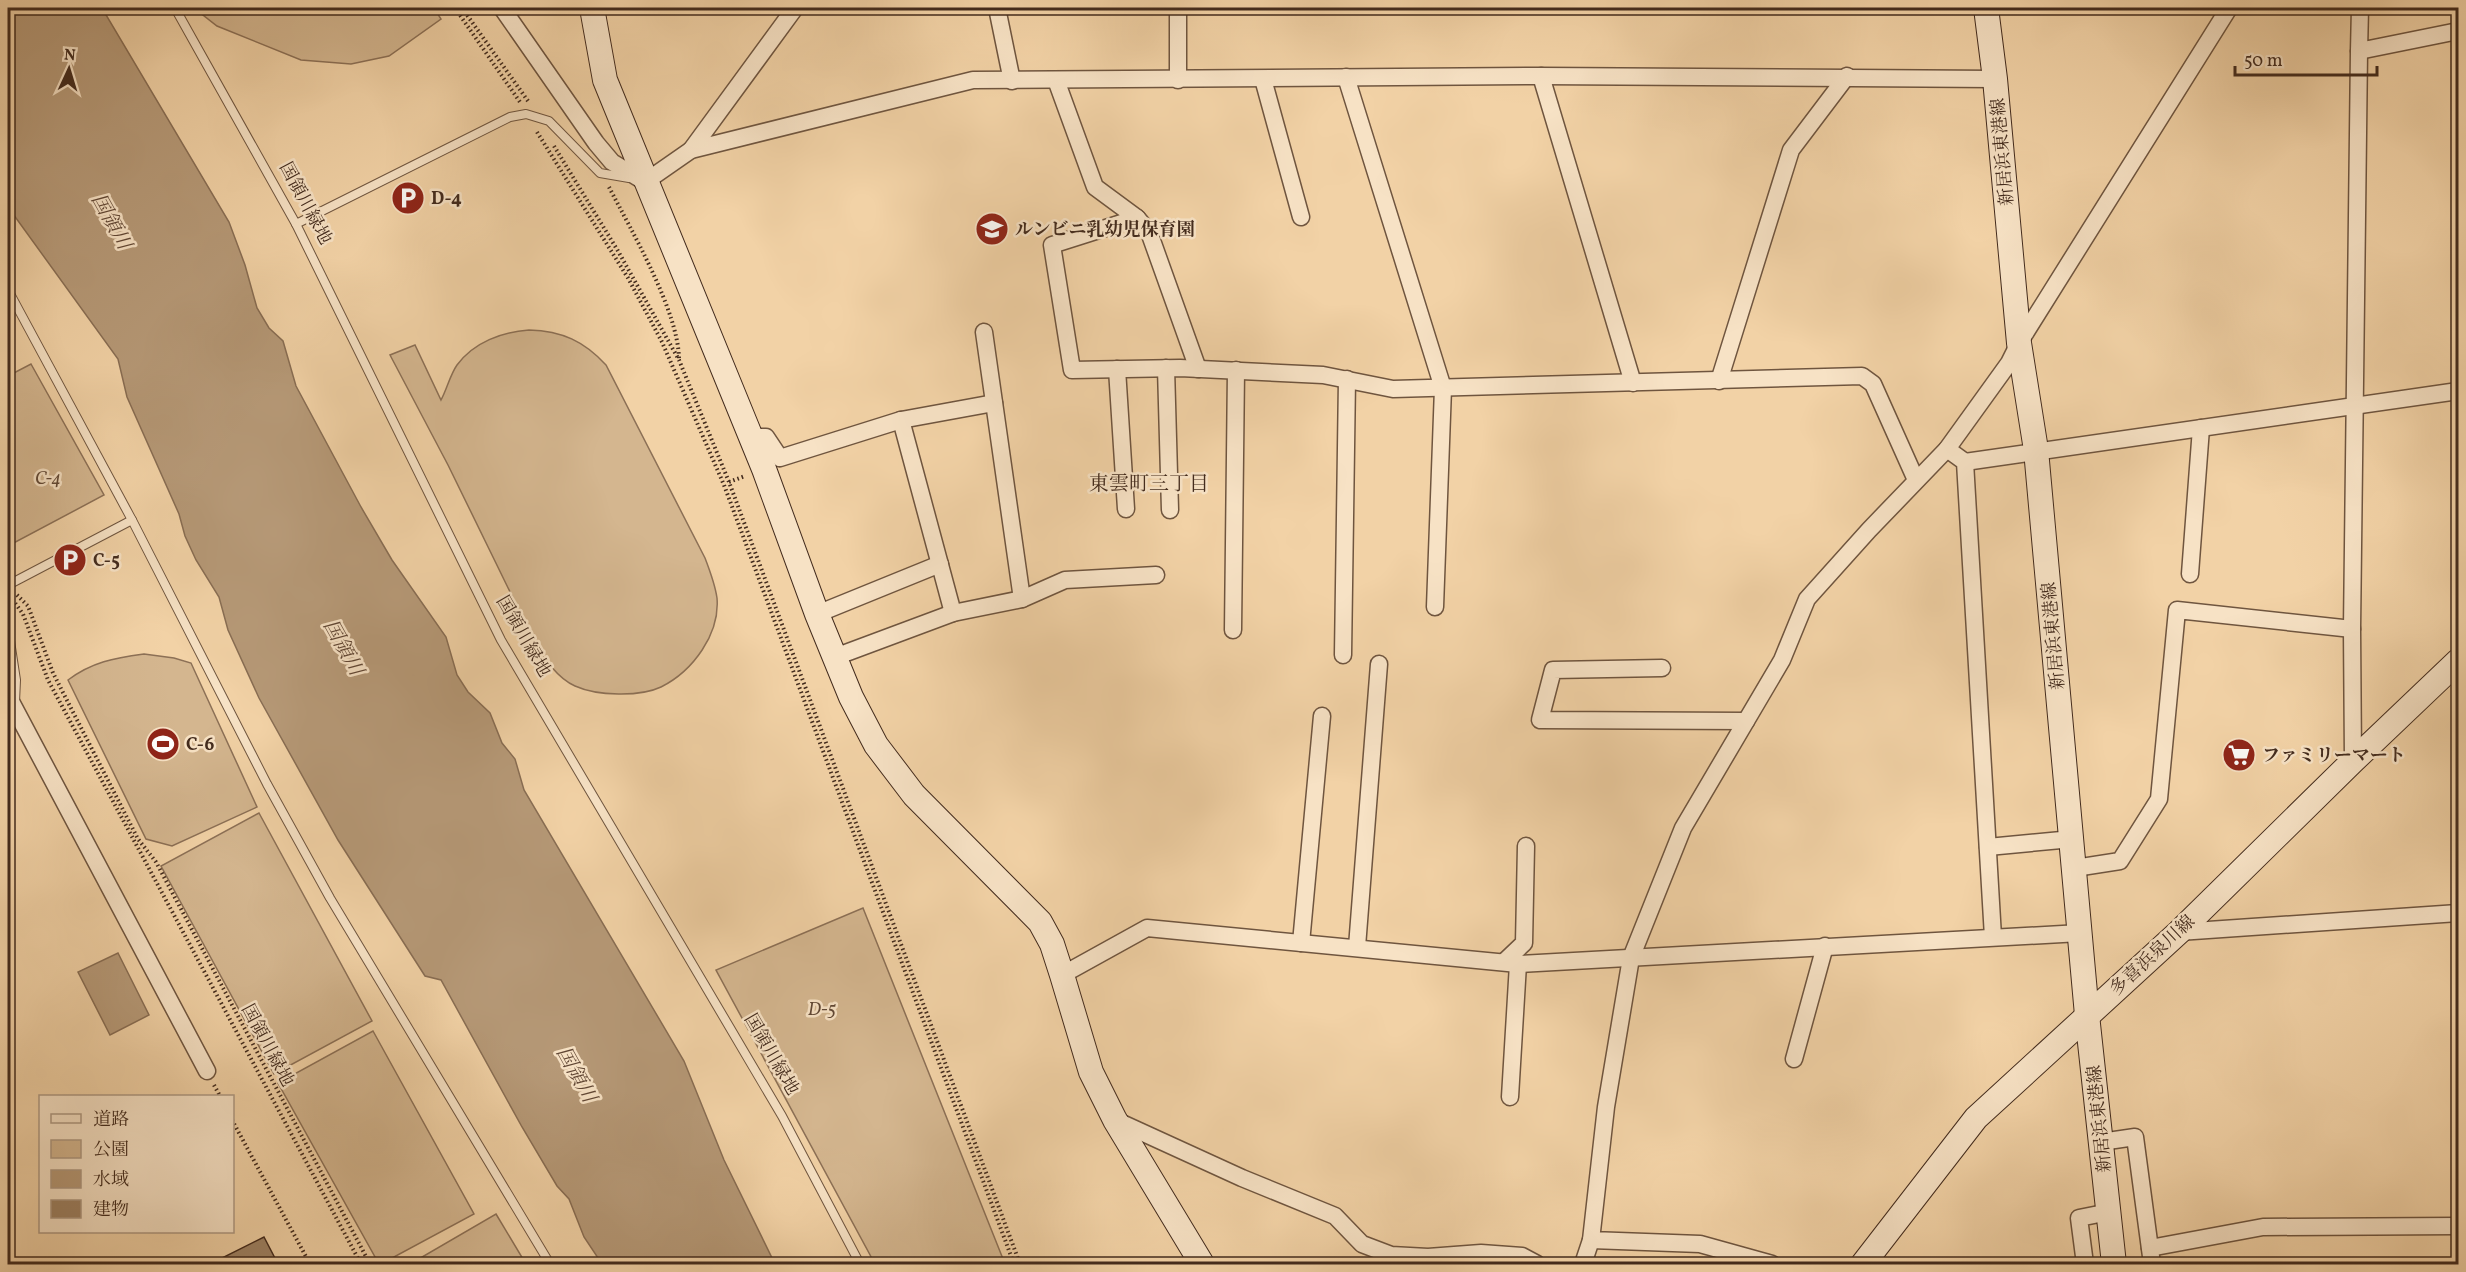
<svg xmlns="http://www.w3.org/2000/svg" width="2466" height="1272" font-family="Vollkorn,'Noto Serif JP',serif">
  <rect width="100%" height="100%" fill="#f2d2a6"/>
  <filter id="stains"><feTurbulence type="fractalNoise" baseFrequency=".00333" numOctaves="4"/><feColorMatrix values="0 0 0 0 .2 0 0 0 0 .09 0 0 0 0 .02 0 0 0 .5 -.17"/></filter>
  <radialGradient id="worn" r=".72"><stop offset=".6" stop-color="#630" stop-opacity="0"/><stop offset="1" stop-color="#630" stop-opacity=".3"/></radialGradient>
  <g fill="#d4b68f" stroke="#8c7056" stroke-width="1.5">
    <polygon points="194,8 434,8 441,19 389,56 351,64 301,60 217,26"/>
    <path d="M529,330C562,331 584,341 606,365L705,558C710,571 715,584 717,598C720,634 693,671 661,687C640,697 597,696 575,686C557,678 545,659 535,643L448,465L390,355L415,345L441,400C447,389 450,375 457,365C474,342 502,332 529,330Z"/>
    <polygon points="31,364 104,495 8,546 8,376"/>
    <path d="M144,654L174,658L191,663L257,807L172,846L146,839L68,680C92,662 114,658 144,654Z"/>
    <polygon points="259,813 372,1021 274,1074 161,866"/>
    <polygon points="863,908 1005,1264 875,1264 716,970"/>
    <polygon points="373,1031 474,1214 381,1264 379,1264 278,1083"/>
    <polygon points="496,1214 526,1264 410,1264"/>
  </g>
  <g fill="#b69977" stroke="#886d53" stroke-width="1.5">
    <polygon points="8,8 102,8 229,222 245,265 257,308 269,328 283,341 296,386 361,507 392,560 446,637 457,675 468,692 490,713 502,743 515,759 524,790 684,1061 724,1160 775,1264 602,1264 584,1237 569,1199 557,1186 522,1127 441,980 425,976 338,840 259,698 228,630 219,597 196,560 185,536 179,514 127,397 118,359 8,207"/>
    <polygon points="118,953 149,1015 110,1035 78,972"/>
  </g>
  <polygon fill="#9e8264" stroke="#432b1d" stroke-width="1.5" points="264,1237 278,1264 221,1264 218,1260"/>
  <g fill="none" stroke-linecap="round" stroke-linejoin="round">
    <g stroke="#6f553f" stroke-width="10">
      <g id="lane">
        <polyline points="175,8 296,224 510,117 526,114 549,121 600,173 629,178"/>
        <polyline points="296,224 501,640 782,1116 860,1264"/>
        <polyline points="8,290 132,520 267,784 330,898 550,1264"/>
        <polyline points="8,585 132,520"/>
        <polyline points="8,628 16,680 15,702"/>
      </g>
    </g>
    <g stroke="#6f553f" stroke-width="19">
      <g id="street">
        <polyline points="502,8 596,143 612,162 645,182 691,150 973,80 1541,76 1995,79"/>
        <polyline points="997,8 1012,81"/>
        <polyline points="1178,8 1178,80"/>
        <polyline points="2360,8 2359,51 2458,31"/>
        <polyline points="1541,76 1633,383"/>
        <polyline points="1346,77 1443,388 1435,607"/>
        <polyline points="1263,79 1301,217"/>
        <polyline points="1056,80 1095,187 1137,218 1052,245 1072,370 1180,368 1323,375 1393,389 1862,376 1873,384 1916,480"/>
        <polyline points="691,150 795,8"/>
        <polyline points="1137,218 1149,232 1198,369"/>
        <polyline points="984,332 1022,599 1065,580 1156,575"/>
        <polyline points="1166,368 1170,510"/>
        <polyline points="1117,369 1126,509"/>
        <polyline points="1719,381 1791,150 1847,76"/>
        <polyline points="901,420 953,613"/>
        <polyline points="751,437 766,437 780,458 901,420 994,403"/>
        <polyline points="1947,449 1965,462 1993,937"/>
        <polyline points="1965,462 2458,391"/>
        <polyline points="2190,574 2201,428"/>
        <polyline points="817,614 940,564"/>
        <polyline points="1233,630 1236,370"/>
        <polyline points="1343,655 1347,379"/>
        <polyline points="835,657 953,613 1022,599"/>
        <polyline points="1662,668 1553,670 1540,720 1746,721"/>
        <polyline points="8,696 207,1071"/>
        <polyline points="2353,761 2352,629 2359,51"/>
        <polyline points="1988,847 2072,839"/>
        <polyline points="2075,868 2120,861 2159,799 2177,610 2352,629"/>
        <polyline points="2179,932 2458,913"/>
        <polyline points="1301,943 1322,716"/>
        <polyline points="1357,947 1379,664"/>
        <polyline points="1504,962 1524,943 1526,846"/>
        <polyline points="1062,975 1147,928 1518,964 2080,933"/>
        <polyline points="1794,1059 1825,946"/>
        <polyline points="1510,1097 1518,964"/>
        <polyline points="1115,1120 1242,1178 1335,1216 1362,1244 1391,1255 1428,1257 1481,1253 1522,1256 1537,1264"/>
        <polyline points="2101,1142 2135,1137 2152,1264"/>
        <polyline points="2150,1248 2263,1227 2458,1226"/>
        <polyline points="1583,1264 1591,1240"/>
        <polyline points="1772,1264 1700,1244 1591,1240 1606,1107 1631,958 1683,828 1782,660 1807,599 1869,530 1947,449 2009,363 2019,343 2229,8"/>
        <polyline points="2085,1264 2079,1218 2109,1212"/>
      </g>
    </g>
    <g stroke="#432b1d" stroke-width="26">
      <g id="secondary">
        <polyline points="592,8 605,80 764,469 817,614 851,697 876,745 914,795 1040,922 1052,944 1062,975 1091,1072 1115,1120 1202,1264"/>
        <polyline points="1986,8 1995,79 2019,343 2036,450 2087,1015 2114,1264"/>
        <polyline points="1863,1264 1976,1118 2179,932 2353,761 2458,661"/>
      </g>
    </g>
    <g stroke="#432b1d" stroke-width="4" stroke-dasharray="1.5 3" stroke-linecap="butt">
      <polyline points="455,8 520,102"/>
      <polyline points="462,8 528,101"/>
      <polyline points="537,132 628,278 662,342 724,485 1014,1264"/>
      <polyline points="554,146 618,251 679,360 729,482 1020,1264"/>
      <path d="M609,187C632,232 679,312 679,360"/>
      <polyline points="729,482 745,476"/>
      <polyline points="17,595 28,606 53,673 138,839 156,862 370,1264"/>
      <polyline points="10,596 23,614 48,680 361,1264"/>
      <polyline points="214,1085 220,1096"/>
      <polyline points="232,1120 310,1264"/>
    </g>
    <use href="#lane" stroke="#f7e2c5" stroke-width="8"/>
    <use href="#street" stroke="#f7e2c5" stroke-width="16"/>
    <use href="#secondary" stroke="#f7e2c5" stroke-width="24"/>
  </g>
  <defs>
    <g id="parking-disc" transform="scale(1.725)"><circle r="9.5" fill="#8f2418" stroke="#f7e2c5"/><path d="M-3.5-5.5H1a3.5 3.5 0 0 1 0 7H-1V5.5H-3.5ZM-1-3.4V-.6H.8a1.4 1.4 0 0 0 0-2.8Z" fill="#fff"/></g>
    <g id="school-disc" transform="scale(1.725)"><circle r="9.5" fill="#8f2418" stroke="#f7e2c5"/><path d="M0-5L7-2L0 1L-7-2ZM-4 1L0 2.5L4 1V4Q0 6-4 4Z" fill="#fff"/></g>
    <g id="stadium-disc" transform="scale(1.725)"><circle r="9.5" fill="#8f2418" stroke="#f7e2c5"/><path d="M0-5a6.5 5 0 1 0 0 10a6.5 5 0 1 0 0-10ZM-3.5-1.8h7v3.6h-7Z" fill="#fff"/></g>
    <g id="supermarket-disc" transform="scale(1.725)"><circle r="9.5" fill="#8f2418" stroke="#f7e2c5"/><path d="M-6-5.5h2.5l.6 2H6L4.5 2H-2.5L-4.4-4H-6ZM-1.5 3.2a1.3 1.3 0 1 0 .1 0ZM3 3.2a1.3 1.3 0 1 0 .1 0Z" fill="#fff"/></g>
  </defs>
  <g fill-rule="evenodd">
    <use href="#parking-disc" x="408" y="198"/>
    <use href="#school-disc" x="992" y="229"/>
    <use href="#parking-disc" x="70" y="560"/>
    <use href="#stadium-disc" x="163" y="744"/>
    <use href="#supermarket-disc" x="2239" y="755"/>
  </g>
  <g text-anchor="middle" stroke-width="5" stroke-linejoin="round" paint-order="stroke">
    <g font-size="18" fill="#432b1d" stroke="#f7e2c5">
      <text transform="translate(2002 152) rotate(-95)" y="6">新居浜東港線</text>
      <text transform="translate(306 203) rotate(62)" y="6">国領川緑地</text>
      <text transform="translate(524 636) rotate(60)" y="6">国領川緑地</text>
      <text transform="translate(2053 636) rotate(-95)" y="6">新居浜東港線</text>
      <text transform="translate(2152 955) rotate(-43)" y="6">多喜浜泉川線</text>
      <text transform="translate(268 1045) rotate(62)" y="6">国領川緑地</text>
      <text transform="translate(772 1054) rotate(60)" y="6">国領川緑地</text>
      <text transform="translate(2099 1119) rotate(-96)" y="6">新居浜東港線</text>
    </g>
    <g font-size="18" font-weight="bold" fill="#432b1d" stroke="#f7e2c5" text-anchor="start">
      <text x="431" y="204">D-4</text>
      <text x="1015" y="235">ルンビニ乳幼児保育園</text>
      <text x="93" y="566">C-5</text>
      <text x="186" y="750">C-6</text>
      <text x="2262" y="761">ファミリーマート</text>
    </g>
    <g font-size="18" font-style="italic" fill="#604734" stroke="#f7e2c5">
      <text x="48" y="484">C-4</text>
      <text x="822" y="1015">D-5</text>
    </g>
    <g font-size="20" font-style="italic" fill="#604634" stroke="#f7e2c5">
      <text transform="translate(112 221) rotate(61)" y="7">国領川</text>
      <text transform="translate(344 647) rotate(61)" y="7">国領川</text>
      <text transform="translate(577 1074) rotate(61)" y="7">国領川</text>
    </g>
    <g font-size="20" fill="#432b1d" stroke="#f7e2c5">
      <text x="1149" y="490">東雲町三丁目</text>
    </g>
  </g>
  <rect width="2466" height="1272" fill="none" stroke="#f2d2a6" stroke-width="30"/>
  <rect x="9" y="9" width="2448" height="1254" fill="none" stroke="#432b1d" stroke-width="3"/>
  <rect x="15" y="15" width="2436" height="1242" fill="none" stroke="#432b1d" stroke-width="1.5"/>
  <rect x="39" y="1095" width="195" height="138" fill="#f7e2c5" stroke="#af9982" stroke-width="1.5"/>
  <rect x="51" y="1114" width="30" height="9" fill="#f7e2c5" stroke="#af9982" stroke-width="1.5"/>
  <text x="93" y="1125" font-size="18" fill="#432b1d">道路</text>
  <rect x="51" y="1140" width="30" height="18" fill="#d4b68f" stroke="#af9982" stroke-width="1.5"/>
  <text x="93" y="1155" font-size="18" fill="#432b1d">公園</text>
  <rect x="51" y="1170" width="30" height="18" fill="#b69977" stroke="#af9982" stroke-width="1.5"/>
  <text x="93" y="1185" font-size="18" fill="#432b1d">水域</text>
  <rect x="51" y="1200" width="30" height="18" fill="#9e8264" stroke="#af9982" stroke-width="1.5"/>
  <text x="93" y="1215" font-size="18" fill="#432b1d">建物</text>
  <g transform="translate(69 69) rotate(4)" stroke="#f7e2c5" stroke-width="4.5" paint-order="stroke">
  <path d="M0-4.5L10 22L0 15L-10 22Z" fill="#432b1d"/>
  <text y="-9" font-size="16" font-weight="bold" text-anchor="middle" fill="#432b1d">N</text>
  </g>
  <path d="M2235 66v9h142v-9" fill="none" stroke="#432b1d" stroke-width="3"/>
  <text x="2244" y="66" font-size="18" fill="#432b1d" stroke="#f7e2c5" stroke-width="4.5" paint-order="stroke">50 m</text>
  <rect width="100%" height="100%" filter="url(#stains)"/>
  <rect width="100%" height="100%" fill="url(#worn)"/>
</svg>
